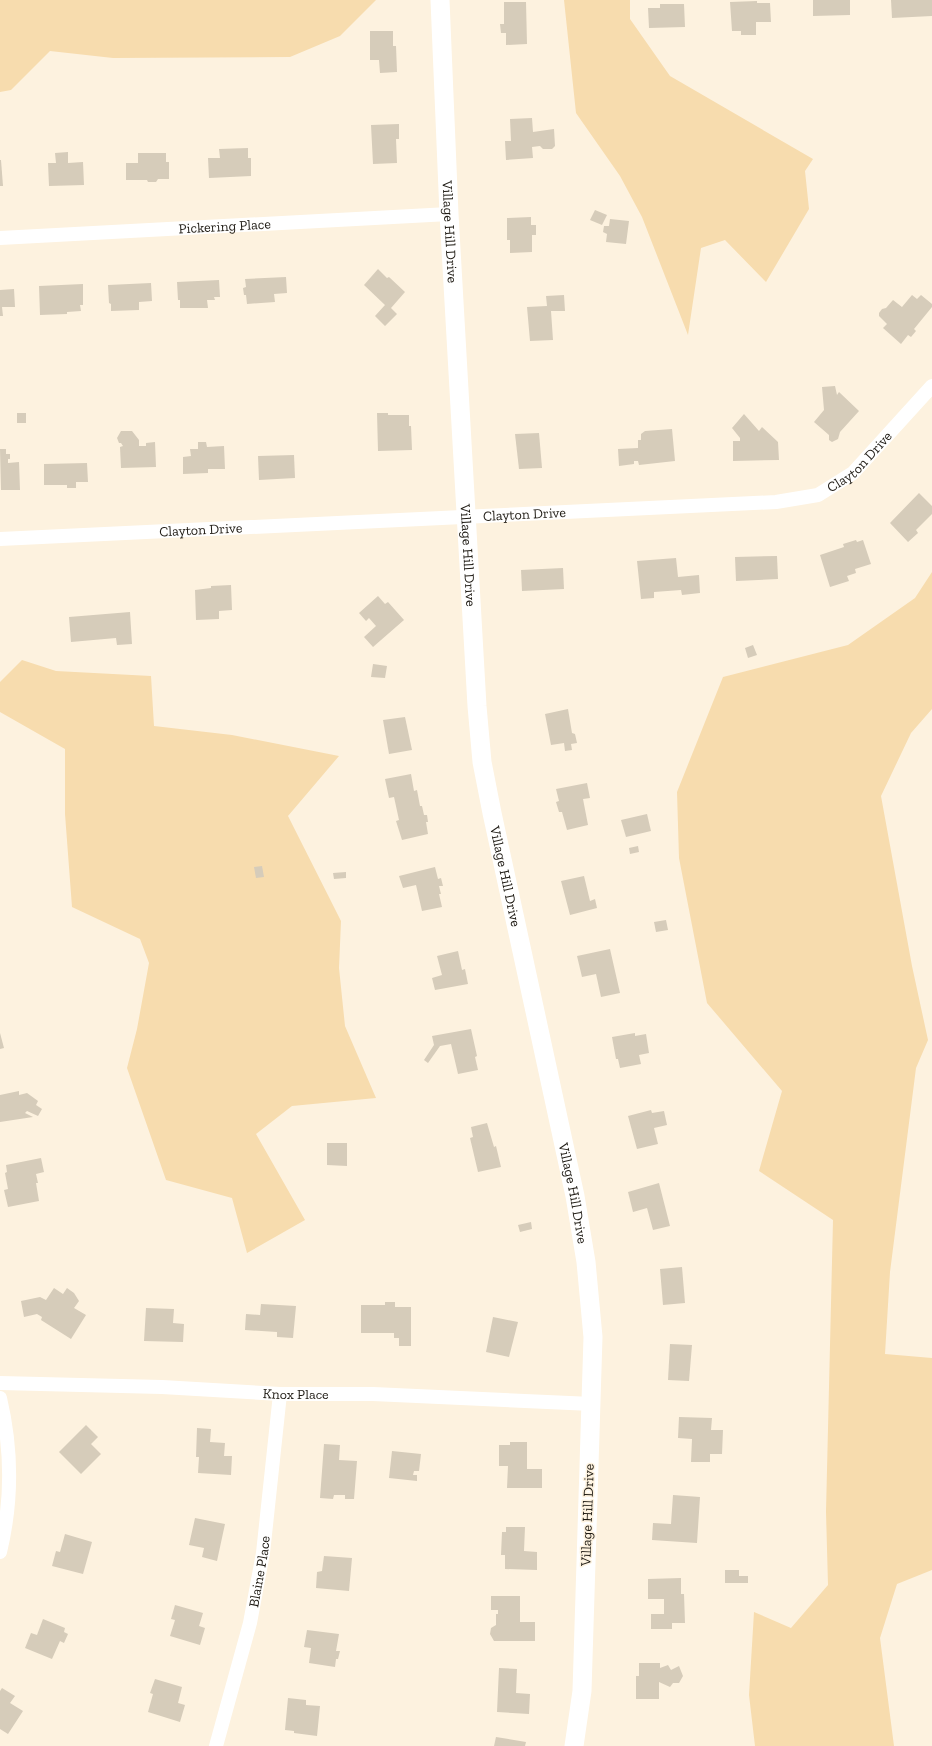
<svg xmlns="http://www.w3.org/2000/svg" width="932" height="1746" font-family="'Zilla Slab',serif">
  <rect width="100%" height="100%" fill="#fdf2df"/>
  <g fill="#f7dcae">
    <polygon points="0,0 376,0 340,36 290,57 113,58 50,51 11,90 0,92"/>
    <polygon points="564,0 630,0 630,19 670,76 813,159 805,171 809,209 766,282 725,240 701,248 688,335 642,217 620,176 576,113"/>
    <polygon points="932,572 932,709 911,733 881,796 912,966 928,1040 916,1068 890,1272 885,1354 932,1358 932,1570 897,1584 880,1638 894,1746 755,1746 749,1695 754,1612 791,1628 828,1585 826,1512 833,1220 759,1171 782,1091 707,1003 679,858 677,792 723,677 848,645 915,598"/>
    <polygon points="22,660 56,671 151,676 154,726 232,735 339,756 288,816 341,921 339,968 345,1026 376,1098 292,1106 256,1134 305,1220 247,1253 232,1198 166,1180 127,1068 137,1029 149,963 140,939 72,907 65,814 65,749 0,712 0,682"/>
  </g>
  <g fill="#d6ccba">
    <polygon points="813,0 850,0 850,15 813,16"/>
    <polygon points="891,0 932,0 932,16 892,18"/>
    <polygon points="757,1 757,3 770,3 771,22 756,22 756,35 741,35 741,31 732,31 730,2"/>
    <polygon points="504,2 526,2 527,44 506,45 506,33 501,33 500,24 504,24"/>
    <polygon points="660,4 684,4 685,27 649,28 648,8 660,8"/>
    <polygon points="370,31 393,31 393,46 396,46 397,72 380,73 379,60 370,60"/>
    <polygon points="532,118 533,132 554,129 555,146 552,149 543,149 540,146 532,147 533,158 506,160 505,141 511,141 510,119"/>
    <polygon points="399,124 399,139 396,139 397,163 373,164 371,125"/>
    <polygon points="248,148 248,158 251,158 251,176 209,178 208,158 220,158 219,149"/>
    <polygon points="68,152 68,163 83,162 84,185 49,186 48,163 56,163 55,153"/>
    <polygon points="138,153 166,153 166,162 169,162 169,179 158,179 156,182 148,182 147,180 126,180 126,163 138,163"/>
    <polygon points="0,160 1,160 3,186 0,186"/>
    <polygon points="595,210 607,215 602,225 590,220"/>
    <polygon points="531,217 531,225 536,225 536,235 532,235 532,252 510,253 510,240 507,240 507,218"/>
    <polygon points="610,219 629,221 626,244 606,242 607,234 603,232 604,226 609,226"/>
    <polygon points="378,269 387,278 389,277 405,292 391,308 397,314 385,326 375,316 385,305 364,285"/>
    <polygon points="286,277 287,293 274,294 275,302 247,304 246,295 244,295 243,288 246,287 245,279"/>
    <polygon points="219,280 220,297 214,297 215,300 207,300 208,308 180,308 180,300 178,300 177,282"/>
    <polygon points="151,283 152,301 139,302 139,310 111,311 111,304 109,303 108,285"/>
    <polygon points="83,284 83,305 80,305 81,311 67,312 67,314 40,315 39,286"/>
    <polygon points="14,289 15,307 2,307 3,316 0,316 0,290"/>
    <polygon points="564,295 565,311 551,311 553,340 530,341 527,307 547,306 546,296"/>
    <polygon points="912,295 917,299 921,295 932,304 932,307 914,329 916,331 911,337 908,335 901,344 883,328 887,324 879,316 879,313 882,309 886,308 893,300 902,307"/>
    <polygon points="835,386 837,395 839,392 859,411 840,432 838,439 832,442 829,440 829,435 814,422 824,410 822,387"/>
    <rect x="17" y="413" width="9" height="10"/>
    <polygon points="377,413 388,413 388,415 409,415 409,426 411,426 412,450 378,451"/>
    <polygon points="744,414 759,431 762,427 778,442 779,460 733,461 733,441 740,441 740,438 732,428"/>
    <polygon points="672,429 675,461 639,465 638,461 634,461 634,464 619,466 618,449 638,448 638,440 641,440 641,434 645,431"/>
    <polygon points="121,431 132,431 139,440 139,446 146,446 146,443 155,442 156,467 121,468 120,447 123,446 121,443 119,443 117,438"/>
    <polygon points="539,433 542,468 519,469 515,434"/>
    <polygon points="198,442 206,442 207,447 224,446 225,469 208,469 208,473 183,474 183,457 191,456 190,449 198,449"/>
    <polygon points="0,449 6,449 6,454 10,454 10,459 8,459 8,463 19,462 20,490 1,490"/>
    <polygon points="294,455 295,478 259,480 258,456"/>
    <polygon points="87,463 88,482 76,482 76,488 67,488 67,485 44,485 44,464"/>
    <polygon points="919,493 932,506 932,514 916,530 918,533 908,542 890,523"/>
    <polygon points="856,540 857,542 863,540 871,564 855,569 856,573 847,576 849,581 830,587 820,555 844,547 843,544"/>
    <polygon points="777,556 778,579 736,581 735,557"/>
    <polygon points="676,558 678,577 699,575 700,593 682,595 681,590 654,592 654,598 641,599 637,561"/>
    <polygon points="563,568 564,589 522,591 521,570"/>
    <polygon points="231,585 232,610 219,611 219,619 196,620 195,590 211,588 211,586"/>
    <polygon points="378,596 385,604 388,602 404,620 373,647 364,637 376,626 369,618 366,621 359,613"/>
    <polygon points="130,612 132,644 117,645 116,638 71,642 69,617"/>
    <polygon points="753,645 757,655 748,658 745,648"/>
    <polygon points="373,664 387,666 385,678 371,677"/>
    <polygon points="568,709 572,733 575,734 577,743 571,744 572,750 565,751 564,743 551,745 545,714"/>
    <polygon points="405,717 412,750 389,754 383,720"/>
    <polygon points="411,774 414,791 417,790 420,806 422,806 424,815 427,815 428,822 426,822 428,834 402,840 396,821 399,820 394,797 389,798 385,779"/>
    <polygon points="587,783 590,798 583,799 588,825 567,830 562,812 559,812 556,802 559,801 556,789"/>
    <polygon points="647,814 651,831 626,837 621,820"/>
    <polygon points="638,846 639,852 630,854 629,848"/>
    <polygon points="262,866 264,877 256,878 254,867"/>
    <polygon points="435,867 438,879 441,878 443,886 439,886 441,894 439,894 442,907 422,911 416,885 403,888 399,876"/>
    <polygon points="346,872 346,878 334,879 333,873"/>
    <polygon points="584,876 590,901 595,899 597,908 570,915 561,881"/>
    <polygon points="666,920 668,930 656,932 654,922"/>
    <polygon points="610,949 620,993 601,997 596,974 582,977 577,956"/>
    <polygon points="458,951 462,970 465,969 468,984 435,990 432,978 442,975 437,956"/>
    <polygon points="471,1029 477,1056 475,1057 478,1070 458,1074 451,1044 440,1046 428,1063 424,1060 434,1045 432,1036"/>
    <polygon points="0,1033 4,1048 0,1049"/>
    <polygon points="635,1033 635,1036 646,1034 649,1053 639,1055 641,1064 620,1068 618,1059 616,1059 612,1037"/>
    <polygon points="19,1091 19,1095 27,1093 38,1101 36,1105 42,1109 38,1116 27,1111 25,1113 33,1117 0,1122 0,1095"/>
    <polygon points="651,1110 652,1113 664,1111 667,1125 654,1128 658,1144 637,1149 628,1116"/>
    <polygon points="487,1123 494,1147 496,1146 501,1167 478,1172 470,1138 473,1137 471,1127"/>
    <polygon points="327,1143 347,1143 347,1166 327,1165"/>
    <polygon points="41,1158 44,1172 36,1174 38,1183 36,1183 39,1201 8,1207 4,1190 8,1189 5,1173 7,1172 6,1165"/>
    <polygon points="659,1183 670,1226 653,1230 647,1208 633,1212 628,1192"/>
    <polygon points="531,1222 532,1229 520,1232 518,1225"/>
    <polygon points="682,1267 685,1303 663,1305 660,1269"/>
    <polygon points="54,1288 63,1294 67,1288 74,1293 79,1301 74,1308 86,1315 71,1339 41,1320 42,1317 37,1314 24,1317 21,1301 40,1297 46,1300"/>
    <polygon points="385,1302 395,1302 395,1307 411,1307 411,1346 399,1346 399,1338 394,1338 394,1333 361,1333 361,1305 385,1305"/>
    <polygon points="261,1304 296,1306 293,1338 277,1337 277,1332 245,1330 246,1314 260,1315"/>
    <polygon points="146,1308 174,1309 173,1323 184,1324 183,1342 144,1341"/>
    <polygon points="493,1317 518,1322 509,1357 486,1352"/>
    <polygon points="670,1344 692,1345 689,1381 668,1380"/>
    <polygon points="679,1417 712,1418 711,1430 723,1430 722,1454 710,1454 710,1462 691,1462 692,1439 678,1438"/>
    <polygon points="86,1425 98,1437 91,1444 101,1454 81,1474 59,1452"/>
    <polygon points="197,1428 211,1429 210,1442 225,1443 224,1456 232,1456 231,1475 198,1473 199,1457 196,1457"/>
    <polygon points="510,1442 527,1442 527,1469 542,1469 542,1488 507,1488 508,1466 499,1466 499,1445 510,1445"/>
    <polygon points="324,1444 340,1445 339,1460 357,1461 354,1499 345,1499 345,1495 334,1495 333,1499 320,1498"/>
    <polygon points="392,1451 421,1454 419,1471 414,1471 413,1475 417,1475 417,1481 389,1478"/>
    <polygon points="673,1495 700,1497 697,1543 652,1540 653,1523 671,1524"/>
    <polygon points="195,1518 225,1524 217,1561 202,1557 204,1548 189,1545"/>
    <polygon points="506,1527 525,1527 524,1551 537,1552 537,1570 505,1569 505,1555 501,1555 502,1532 506,1532"/>
    <polygon points="65,1534 92,1542 83,1574 52,1566 56,1551 60,1552"/>
    <polygon points="324,1556 352,1558 349,1591 316,1588 317,1572 322,1571"/>
    <polygon points="725,1570 739,1570 739,1576 748,1576 748,1583 725,1583"/>
    <polygon points="681,1578 681,1594 684,1594 685,1623 672,1623 672,1629 651,1629 651,1614 664,1614 664,1599 648,1599 648,1579"/>
    <polygon points="491,1596 520,1596 520,1622 535,1622 535,1641 494,1641 490,1634 491,1628 496,1625 496,1614 498,1614 498,1610 491,1610"/>
    <polygon points="175,1605 203,1613 199,1626 205,1628 200,1645 170,1636 175,1620 171,1619"/>
    <polygon points="43,1619 65,1628 64,1632 68,1634 64,1643 60,1641 52,1659 25,1648 31,1633 37,1635"/>
    <polygon points="307,1630 339,1634 336,1651 340,1651 338,1659 336,1659 335,1667 309,1663 311,1648 304,1647"/>
    <polygon points="639,1663 660,1663 660,1668 668,1665 671,1670 679,1666 683,1676 679,1683 673,1683 670,1687 659,1682 659,1699 636,1699 636,1676 639,1676"/>
    <polygon points="499,1668 517,1669 516,1693 530,1694 529,1714 497,1712"/>
    <polygon points="155,1679 182,1687 178,1703 185,1705 180,1722 148,1712 153,1694 150,1693"/>
    <polygon points="2,1688 15,1696 10,1703 23,1711 8,1734 0,1729 0,1691"/>
    <polygon points="288,1698 306,1700 306,1705 320,1706 317,1736 294,1733 294,1731 285,1730"/>
    <polygon points="496,1737 526,1742 525,1746 494,1746"/>
  </g>
  <g fill="none" stroke-linecap="round" stroke-linejoin="round">
    <g stroke="#fff" stroke-width="14">
      <path id="s1" d="M0,238L449,214"/>
      <path id="s2" d="M0,539L776,502L818,495L853,473L932,386"/>
      <path id="s3" d="M0,1383L162,1387L280,1394H373L592,1404"/>
      <path d="M0,1398C12,1449 12,1502 0,1552"/>
      <path id="s4" d="M216,1746L250,1623L263,1553L280,1394"/>
    </g>
    <path stroke="#fff" stroke-width="19" id="s5" d="M440,0L449,214L477,706L482,762L492,813L575,1196L586,1262L593,1337L582,1691L574,1746"/>
  </g>
  <g text-anchor="middle" stroke-width="3" stroke-linejoin="round" paint-order="stroke">
    <g font-size="14" fill="#1d1912" stroke="#fdf2df">
      <text dy="5" stroke="none"><textPath href="#s1" startOffset="225">Pickering Place</textPath></text>
      <text dy="5" stroke="none"><textPath href="#s5" startOffset="232">Village Hill Drive</textPath></text>
      <text dy="5" stroke="none"><textPath href="#s2" startOffset="873">Clayton Drive</textPath></text>
      <text dy="5" stroke="none"><textPath href="#s2" startOffset="525">Clayton Drive</textPath></text>
      <text dy="5" stroke="none"><textPath href="#s2" startOffset="201">Clayton Drive</textPath></text>
      <text dy="5" stroke="none"><textPath href="#s5" startOffset="556">Village Hill Drive</textPath></text>
      <text dy="5" stroke="none"><textPath href="#s5" startOffset="880">Village Hill Drive</textPath></text>
      <text dy="5" stroke="none"><textPath href="#s5" startOffset="1204">Village Hill Drive</textPath></text>
      <text dy="5" stroke="none"><textPath href="#s3" startOffset="296">Knox Place</textPath></text>
      <text transform="translate(587 1515) rotate(-88)" y="5">Village Hill Drive</text>
      <text dy="5" stroke="none"><textPath href="#s4" startOffset="180">Blaine Place</textPath></text>
    </g>
  </g>
</svg>
